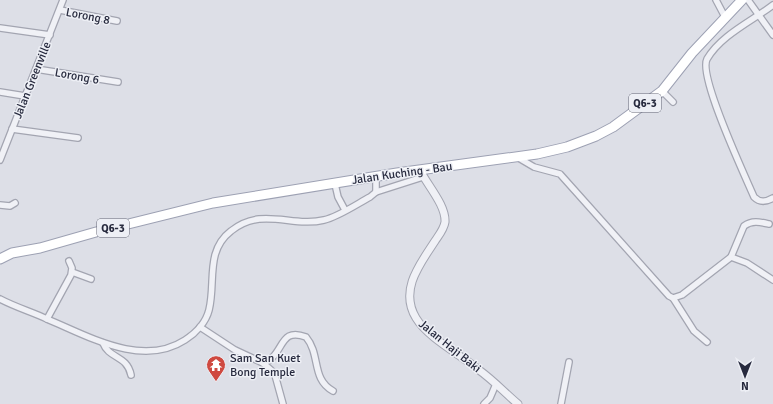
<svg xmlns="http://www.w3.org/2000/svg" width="773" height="404" font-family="Signika,sans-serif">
  <rect width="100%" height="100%" fill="#dddfe7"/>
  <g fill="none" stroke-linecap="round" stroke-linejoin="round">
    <g stroke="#a3a5b1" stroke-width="8">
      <g id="minor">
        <polyline points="716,0 725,17"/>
        <polyline points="748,0 773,35"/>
        <path d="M773,5C752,21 721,35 707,59C698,76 745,176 754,197C760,203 766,202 773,198"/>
        <polyline points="60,10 117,21"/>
        <polyline points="0,28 50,35"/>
        <polyline points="36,69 118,82"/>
        <polyline points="662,91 673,102"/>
        <polyline points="0,92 25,96"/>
        <polyline points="12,129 78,138"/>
        <path d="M517,157L534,167L560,174L669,296L673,298L682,295L731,257L744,226C752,220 760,222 769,224"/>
        <polyline points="0,160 63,0"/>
        <polyline points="335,184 338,197 345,210"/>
        <polyline points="376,192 423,177"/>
        <polyline points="0,205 10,206 15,203"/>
        <polyline points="731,257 747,263 773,280"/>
        <polyline points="72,272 91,279"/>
        <polyline points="673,298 694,331 707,342"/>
        <path d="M0,299C15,307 32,312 47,319C88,336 142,368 185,340C196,333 206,322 209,310C216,282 205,251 231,231C262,206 292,228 324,220C338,217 357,204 370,197L376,192V176"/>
        <polyline points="47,319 71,275 72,268 69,261"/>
        <polyline points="200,327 235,350 263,363 271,370 275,375 283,404"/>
        <path d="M103,343C109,359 127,355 131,375"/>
        <path d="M263,363C285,356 278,326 306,337C321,355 311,379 333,391"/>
        <polyline points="484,404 490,398 496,384"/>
        <polyline points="561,404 569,362"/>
      </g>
    </g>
    <g stroke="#a3a5b1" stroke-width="9">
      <path id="tertiary" d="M420,170C427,185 446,205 445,222C444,229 439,235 435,241C420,264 399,290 416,318C428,338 461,355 479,370C493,380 505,393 518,404"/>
    </g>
    <g stroke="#9da1b3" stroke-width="11">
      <polyline id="primary" points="0,259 12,253 40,248 96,232 213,203 397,173 537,154 567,147 596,136 613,127 662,91 692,53 742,0"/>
    </g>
    <use href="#minor" stroke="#f0f1f6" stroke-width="5.5"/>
    <use href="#tertiary" stroke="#f0f1f6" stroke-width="7"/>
    <use href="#primary" stroke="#fff" stroke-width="9"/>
  </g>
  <defs>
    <g id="temple-pin" transform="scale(1)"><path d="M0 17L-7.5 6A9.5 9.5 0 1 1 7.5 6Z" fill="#cf4940" stroke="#edeff5"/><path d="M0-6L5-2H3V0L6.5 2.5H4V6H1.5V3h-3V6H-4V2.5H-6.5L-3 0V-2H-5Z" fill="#fff"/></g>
  </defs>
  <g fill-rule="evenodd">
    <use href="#temple-pin" x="216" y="365"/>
  </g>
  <g text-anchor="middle" stroke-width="3" stroke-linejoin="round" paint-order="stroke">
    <g fill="#edeff5" stroke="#626575" stroke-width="1">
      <rect x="629" y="94" width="32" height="18" rx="3"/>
      <rect x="97" y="219" width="32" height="18" rx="3"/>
    </g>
    <g font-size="11" font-weight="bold" fill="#272a3e">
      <text x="645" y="107">Q6-3</text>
      <text x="113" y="232">Q6-3</text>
    </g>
    <g font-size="12" fill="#272a3e" stroke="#edeff5">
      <text transform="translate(88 16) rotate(11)" y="4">Lorong 8</text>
      <text transform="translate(77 76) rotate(10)" y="4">Lorong 6</text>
      <text transform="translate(32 80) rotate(-68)" y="4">Jalan Greenville</text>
      <text transform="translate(402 173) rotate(-8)" y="4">Jalan Kuching - Bau</text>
      <text transform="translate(450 346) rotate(39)" y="4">Jalan Haji Baki</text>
    </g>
    <g font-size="12" fill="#272a3e" stroke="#edeff5" text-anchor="start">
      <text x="230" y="362">Sam San Kuet<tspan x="230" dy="14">Bong Temple</tspan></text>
    </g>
  </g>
  <g transform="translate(745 376) rotate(180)" stroke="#edeff5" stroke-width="3" paint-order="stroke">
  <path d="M0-3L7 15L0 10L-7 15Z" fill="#272a3e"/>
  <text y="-6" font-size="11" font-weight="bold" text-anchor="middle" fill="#272a3e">N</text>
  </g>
</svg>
